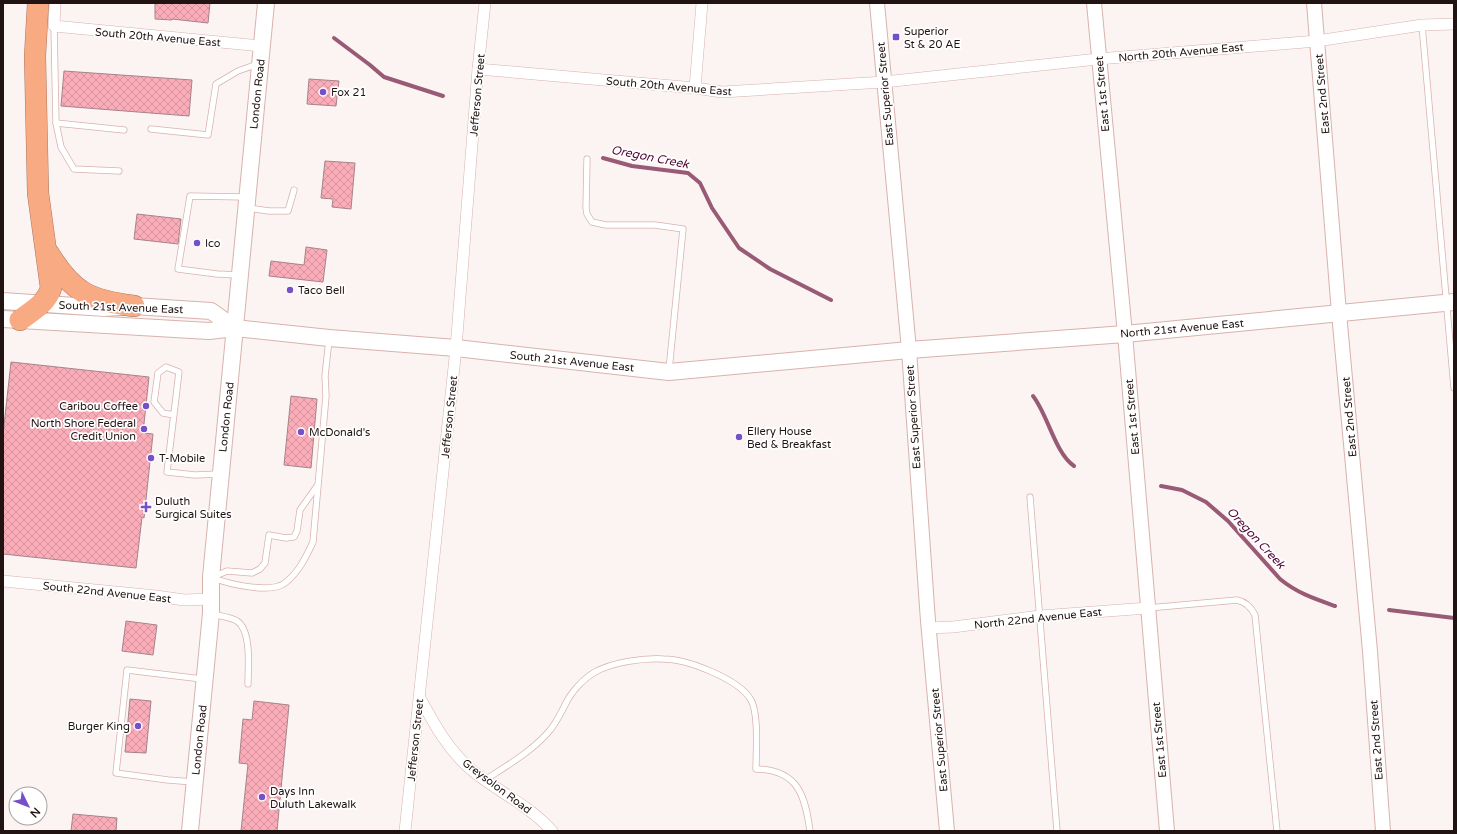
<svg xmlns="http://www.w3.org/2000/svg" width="1457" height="834" font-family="'Varela Round',sans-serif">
  <defs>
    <pattern id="building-cross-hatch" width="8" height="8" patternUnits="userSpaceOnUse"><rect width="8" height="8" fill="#faadb9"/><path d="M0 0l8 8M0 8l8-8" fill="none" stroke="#d6949e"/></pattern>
  </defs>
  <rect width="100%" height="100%" fill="#fcf4f3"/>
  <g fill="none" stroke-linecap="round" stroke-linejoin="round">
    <g stroke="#985a75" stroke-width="4">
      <polyline points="334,38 370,65 384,77 443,96"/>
      <polyline points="603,158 632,166 688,173 700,183 712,208 739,248 770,269 831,300"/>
      <path d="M1033,396C1048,415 1055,453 1074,466"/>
      <path d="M1161,486L1182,490L1206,502L1228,521L1280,579C1297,593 1315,599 1335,606"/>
      <polyline points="1389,610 1454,618"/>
    </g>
  </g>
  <g fill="url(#building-cross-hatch)" stroke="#a78388">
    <polygon points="155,3 210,3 208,23 172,19 172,20 155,19"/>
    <polygon points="64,71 192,80 189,116 61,106"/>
    <polygon points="309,79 339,81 336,106 307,104"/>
    <polygon points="325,161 355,163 351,209 332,207 333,199 321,198"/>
    <polygon points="137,214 181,219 178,244 134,239"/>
    <polygon points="306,247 327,250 323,282 269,276 271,261 304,265"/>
    <polygon points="11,362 149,377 143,433 153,434 144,518 142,517 136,568 3,554 3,434"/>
    <polygon points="291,396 317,399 311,468 284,465"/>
    <polygon points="126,621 157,625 153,655 122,651"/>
    <polygon points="130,699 151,701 146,753 125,752"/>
    <polygon points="254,701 289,705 277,831 241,831 248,764 239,763 243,719 252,720"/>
    <polygon points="73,814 117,818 116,831 71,831"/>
  </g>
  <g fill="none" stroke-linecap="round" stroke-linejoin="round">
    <g stroke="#d8b2ac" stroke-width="7">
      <g id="service">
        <polyline points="1422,25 1454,388"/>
        <polyline points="54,26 56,123 124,130"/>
        <polyline points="56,123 61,147 74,169 119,171"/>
        <polyline points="151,129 208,135 216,84 238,71 258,64"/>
        <polyline points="587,159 586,208 587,214 592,222 606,225 655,225 683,229 669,370"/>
        <polyline points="248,208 269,211 288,211 294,190"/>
        <polyline points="239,275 217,274 178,269 190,196 246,197"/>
        <polyline points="174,415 163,413 154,402 158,373 166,367 179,372 167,472 195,475 220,474"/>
        <polyline points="1030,497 1057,831"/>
        <polyline points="213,577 227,571 252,573 260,569 265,563 269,535 286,538 294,537 297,531 300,510 317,486"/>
        <path d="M213,578C229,584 271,594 285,583C299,572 306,557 313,542L326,396L325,376L329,340"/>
        <path d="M1148,608L1237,600C1246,602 1251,607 1255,615L1277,831"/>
        <path d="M212,614C220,616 230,617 237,621C252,631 248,668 248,684"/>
        <path d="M485,780C508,765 534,750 551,729C557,721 561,713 565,705C571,692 583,679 595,672C613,662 643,658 663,659C687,659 739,679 751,700C759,714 756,753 756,769C798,770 805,795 810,831"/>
        <polyline points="194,782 168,780 116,773 127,670 202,679"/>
      </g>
    </g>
    <g stroke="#d8b2ac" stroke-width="12">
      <g id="minor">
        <polyline points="55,3 54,26 262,46"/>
        <polyline points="478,69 695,88 722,92 884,82 1098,59 1317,41 1422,25 1454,24"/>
        <polyline points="695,88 702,3"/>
        <polyline points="3,581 156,596 184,600 211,599"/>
        <polyline points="928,628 953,627 1040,616 1148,608"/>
        <path d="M420,698C434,724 449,752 474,772C499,792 530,806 552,831"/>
        <polyline points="405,831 456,348 478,69 485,3"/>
      </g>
    </g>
    <g stroke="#d8b2ac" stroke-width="16">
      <g id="tertiary">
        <polyline points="877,3 909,350 928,621 947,831"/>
        <polyline points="1094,3 1125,334 1167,831"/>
        <polyline points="1314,3 1339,313 1370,651 1383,831"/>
      </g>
    </g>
    <g stroke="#d8b2ac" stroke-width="18">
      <g id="secondary">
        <polyline points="3,301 104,308 134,306 211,311 235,328"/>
        <polyline points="3,319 209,331 235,328 329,338 456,348 669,372 909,350 1125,334 1454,302"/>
        <polyline points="190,831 211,613 211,577 266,3"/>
      </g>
    </g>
    <g stroke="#ac755b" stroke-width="22">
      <g id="motorway">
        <path d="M49,254C73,293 89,300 134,306"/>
        <path d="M20,320C32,311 47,303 51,288L38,193L35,56L38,3"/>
      </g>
    </g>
    <use href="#service" stroke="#fff" stroke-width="5.5"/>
    <use href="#minor" stroke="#fff" stroke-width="11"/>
    <use href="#tertiary" stroke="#fff" stroke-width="14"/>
    <use href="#secondary" stroke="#fff" stroke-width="16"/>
    <use href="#motorway" stroke="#f8aa83" stroke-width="21"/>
  </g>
  <g fill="#7650c9" stroke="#fff" stroke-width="1.5">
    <rect x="892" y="33" width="8" height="8" rx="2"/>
    <circle cx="323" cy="92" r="4"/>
    <circle cx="197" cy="243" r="4"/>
    <circle cx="290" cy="290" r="4"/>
    <circle cx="146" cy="406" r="4"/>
    <circle cx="144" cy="429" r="4"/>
    <circle cx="301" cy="432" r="4"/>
    <circle cx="739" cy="437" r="4"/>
    <circle cx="151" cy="458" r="4"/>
    <path d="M144 501h4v4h4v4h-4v4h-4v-4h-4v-4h4z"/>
    <circle cx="138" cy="726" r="4"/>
    <circle cx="262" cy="797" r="4"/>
  </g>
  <g text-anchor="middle" stroke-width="3.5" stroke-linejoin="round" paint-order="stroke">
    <g font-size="11" fill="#201311" stroke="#fff" text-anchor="start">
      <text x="904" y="35">Superior<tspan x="904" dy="13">St &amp; 20 AE</tspan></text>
      <text x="331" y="96">Fox 21</text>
      <text x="205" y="247">Ico</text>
      <text x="298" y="294">Taco Bell</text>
      <text x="138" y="410" text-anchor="end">Caribou Coffee</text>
      <text x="136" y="427" text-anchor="end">North Shore Federal<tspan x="136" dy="13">Credit Union</tspan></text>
      <text x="747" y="435">Ellery House<tspan x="747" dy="13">Bed &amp; Breakfast</tspan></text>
      <text x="309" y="436">McDonald's</text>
      <text x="159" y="462">T-Mobile</text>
      <text x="155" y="505">Duluth<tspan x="155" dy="13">Surgical Suites</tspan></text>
      <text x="130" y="730" text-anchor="end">Burger King</text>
      <text x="270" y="795">Days Inn<tspan x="270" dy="13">Duluth Lakewalk</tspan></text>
    </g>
    <g font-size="11" fill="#201311" stroke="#fff">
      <text transform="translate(158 37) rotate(5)" y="4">South 20th Avenue East</text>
      <text transform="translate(1181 52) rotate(-5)" y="4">North 20th Avenue East</text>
      <text transform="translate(669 86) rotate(5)" y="4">South 20th Avenue East</text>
      <text transform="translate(257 94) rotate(-84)" y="4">London Road</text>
      <text transform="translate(885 94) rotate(-95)" y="4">East Superior Street</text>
      <text transform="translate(1102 94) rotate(-95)" y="4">East 1st Street</text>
      <text transform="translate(1322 94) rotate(-95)" y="4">East 2nd Street</text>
      <text transform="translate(477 95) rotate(-85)" y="4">Jefferson Street</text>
      <text transform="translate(121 307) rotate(2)" y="4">South 21st Avenue East</text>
      <text transform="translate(1182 328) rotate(-5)" y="4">North 21st Avenue East</text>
      <text transform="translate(572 361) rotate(6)" y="4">South 21st Avenue East</text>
      <text transform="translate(226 417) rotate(-84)" y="4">London Road</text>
      <text transform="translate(449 417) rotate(-84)" y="4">Jefferson Street</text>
      <text transform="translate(913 417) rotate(-94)" y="4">East Superior Street</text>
      <text transform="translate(1132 417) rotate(-95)" y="4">East 1st Street</text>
      <text transform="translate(1349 417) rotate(-95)" y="4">East 2nd Street</text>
      <text transform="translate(107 592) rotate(6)" y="4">South 22nd Avenue East</text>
      <text transform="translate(1038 618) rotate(-6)" y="4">North 22nd Avenue East</text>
      <text transform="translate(199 740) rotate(-84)" y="4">London Road</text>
      <text transform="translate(415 740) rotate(-84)" y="4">Jefferson Street</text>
      <text transform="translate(939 740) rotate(-95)" y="4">East Superior Street</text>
      <text transform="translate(1159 740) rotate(-95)" y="4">East 1st Street</text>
      <text transform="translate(1376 740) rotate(-94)" y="4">East 2nd Street</text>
      <text transform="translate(497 786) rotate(37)" y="4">Greysolon Road</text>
    </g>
    <g font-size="12" font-style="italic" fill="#520533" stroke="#fff">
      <text transform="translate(650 157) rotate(11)" y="4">Oregon Creek</text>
      <text transform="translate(1256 538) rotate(47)" y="4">Oregon Creek</text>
    </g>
  </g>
  <rect width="1457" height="834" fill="none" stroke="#201311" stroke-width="8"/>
  <g transform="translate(28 806) rotate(133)"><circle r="19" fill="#ffffff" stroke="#a6a1a0"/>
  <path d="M0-3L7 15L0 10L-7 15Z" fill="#7650c9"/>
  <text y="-6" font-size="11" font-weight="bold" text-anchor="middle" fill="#201311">N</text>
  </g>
</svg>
